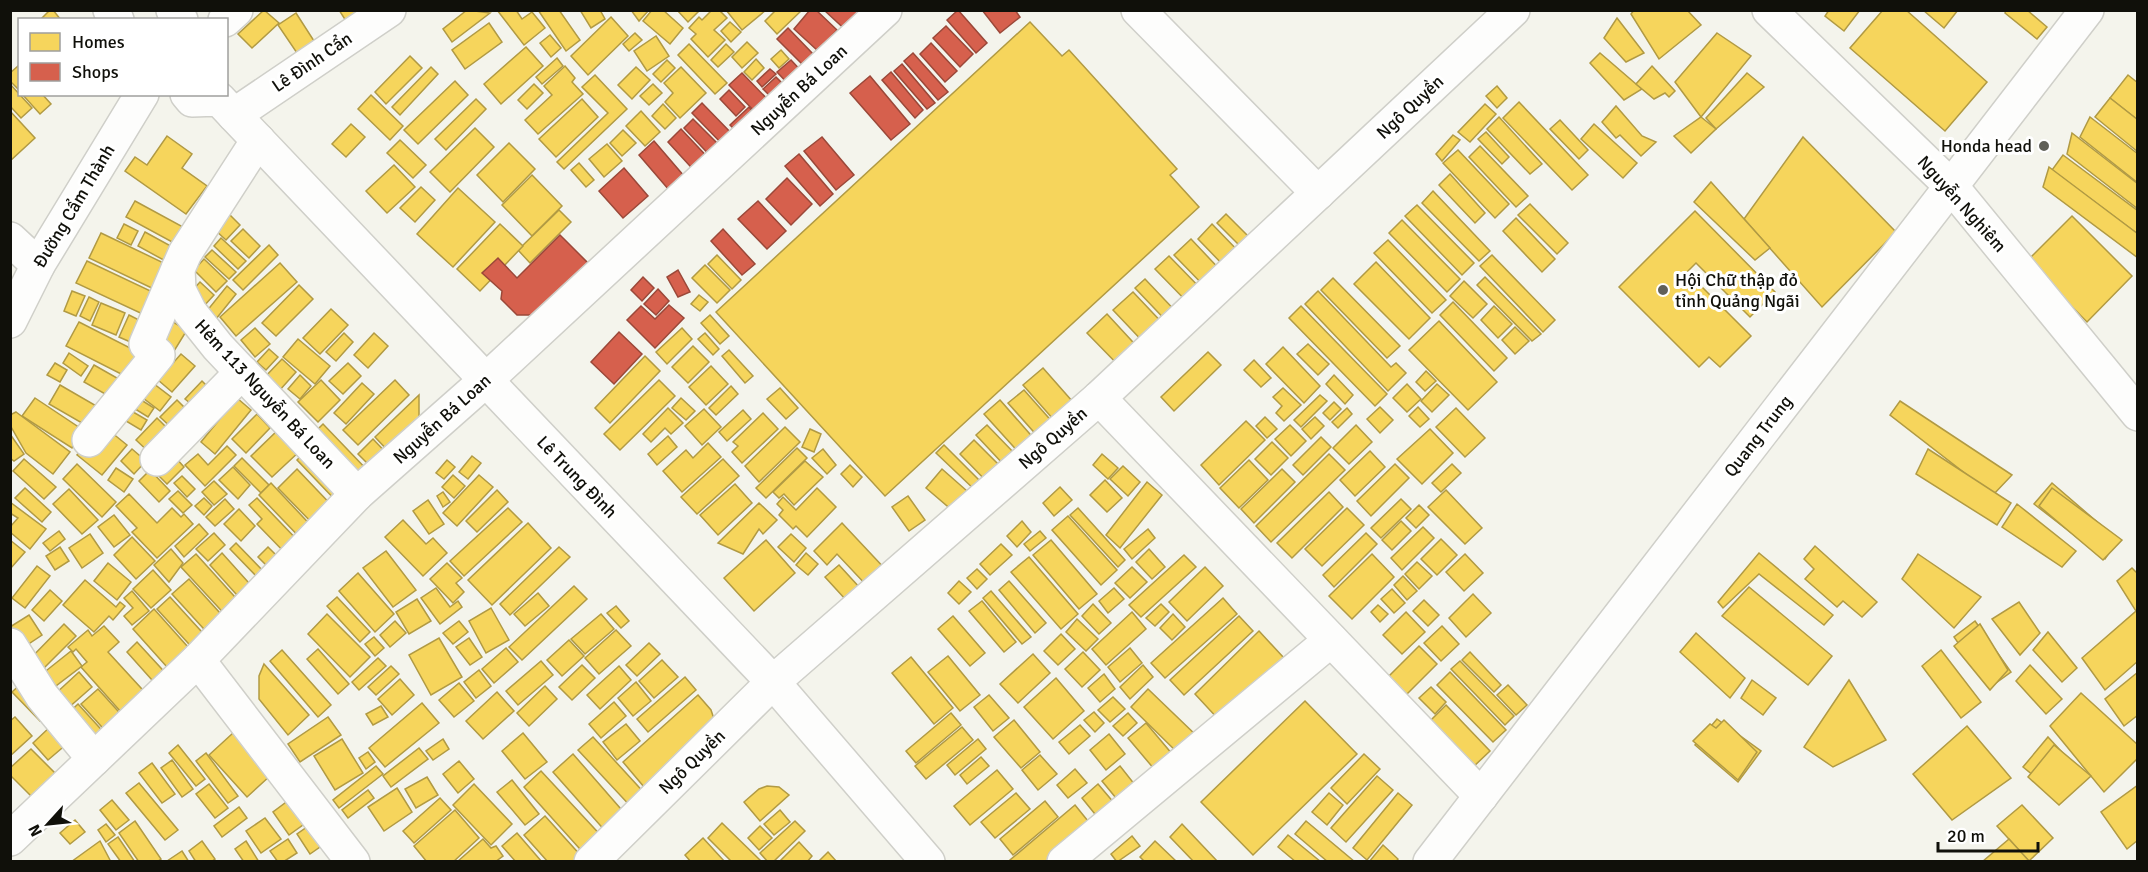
<svg xmlns="http://www.w3.org/2000/svg" width="2148" height="872" font-family="Signika,sans-serif">
  <rect width="100%" height="100%" fill="#f4f4ec"/>
  <g fill="#f6d55c" stroke="#b19a43" stroke-width="1.5">
    <polygon points="50,10 53,10 61,20 40,20"/>
    <polygon points="264,10 279,23 252,48 238,34"/>
    <polygon points="339,10 362,10 346,21"/>
    <polygon points="467,10 490,13 452,42 443,29"/>
    <polygon points="497,10 516,10 522,19 532,12 545,28 524,45"/>
    <polygon points="538,10 559,10 580,40 566,51"/>
    <polygon points="580,10 600,10 605,19 591,28"/>
    <polygon points="631,10 649,10 639,21"/>
    <polygon points="652,10 663,10 683,28 670,44 643,21"/>
    <polygon points="677,10 700,10 688,22"/>
    <polygon points="712,10 719,10 727,18 714,30 725,40 708,57 691,39 696,34 689,28 699,17 702,20"/>
    <polygon points="726,10 766,10 742,30"/>
    <polygon points="776,10 802,10 777,34 765,21"/>
    <polygon points="1634,10 1687,10 1701,25 1659,59 1631,14"/>
    <polygon points="1829,10 1860,10 1844,31 1825,16"/>
    <polygon points="1883,10 1906,10 1987,82 1945,131 1850,48"/>
    <polygon points="1923,10 1958,10 1944,28"/>
    <polygon points="2006,10 2027,10 2047,27 2037,39 2005,13"/>
    <polygon points="296,13 316,44 299,56 278,25"/>
    <polygon points="611,17 628,36 588,75 571,56"/>
    <polygon points="1617,18 1644,53 1626,62 1604,38"/>
    <polygon points="730,22 741,32 731,42 721,31"/>
    <polygon points="1030,22 1062,56 1069,50 1177,169 1170,175 1199,207 885,496 716,312"/>
    <polygon points="489,23 502,42 465,69 452,50"/>
    <polygon points="635,33 642,40 629,51 623,44"/>
    <polygon points="1717,33 1751,56 1701,117 1675,82"/>
    <polygon points="550,35 561,48 551,57 540,43"/>
    <polygon points="656,36 669,56 647,71 634,51"/>
    <polygon points="747,42 758,53 742,68 732,57"/>
    <polygon points="689,44 727,83 715,94 678,55"/>
    <polygon points="726,44 734,52 718,67 711,60"/>
    <polygon points="526,47 543,66 501,104 484,84"/>
    <polygon points="781,50 789,59 779,68 771,59"/>
    <polygon points="1600,53 1636,84 1642,89 1624,100 1590,63"/>
    <polygon points="410,56 422,68 386,104 375,92"/>
    <polygon points="557,58 563,66 542,84 536,77"/>
    <polygon points="756,59 764,68 752,80 744,72"/>
    <polygon points="667,60 675,68 661,82 653,74"/>
    <polygon points="18,66 20,68 20,91 10,81 10,73"/>
    <polygon points="565,66 575,78 572,82 583,94 538,134 525,120 552,95 544,86"/>
    <polygon points="1652,66 1675,91 1669,97 1665,93 1654,99 1636,84"/>
    <polygon points="431,67 438,74 400,115 392,107"/>
    <polygon points="636,67 650,80 632,99 618,85"/>
    <polygon points="681,67 706,93 680,118 665,102 673,93 664,83"/>
    <polygon points="1747,73 1764,87 1716,129 1706,118"/>
    <polygon points="595,75 627,109 564,169 557,162 608,113 582,87"/>
    <polygon points="2128,75 2138,83 2138,120 2110,98"/>
    <polygon points="455,81 468,95 418,144 404,130"/>
    <polygon points="10,84 32,108 21,118 10,106"/>
    <polygon points="534,84 543,93 527,109 518,100"/>
    <polygon points="653,84 662,93 649,105 640,96"/>
    <polygon points="1497,86 1507,98 1497,108 1486,96"/>
    <polygon points="22,94 42,94 51,104 40,114"/>
    <polygon points="371,95 403,126 390,140 358,109"/>
    <polygon points="2110,98 2138,120 2138,152 2095,117"/>
    <polygon points="476,99 486,109 446,150 435,139"/>
    <polygon points="582,99 598,117 556,157 539,139"/>
    <polygon points="1519,102 1588,175 1572,190 1503,118"/>
    <polygon points="663,104 676,118 665,129 652,116"/>
    <polygon points="1485,104 1496,114 1470,142 1458,132"/>
    <polygon points="1616,106 1642,136 1656,142 1641,156 1620,135 1616,138 1602,122"/>
    <polygon points="10,111 35,138 10,161"/>
    <polygon points="641,111 660,132 645,146 626,126"/>
    <polygon points="1499,117 1542,164 1530,174 1487,129"/>
    <polygon points="1701,117 1716,129 1691,153 1674,136"/>
    <polygon points="2090,117 2138,154 2138,183 2080,137"/>
    <polygon points="1560,120 1588,150 1579,159 1550,129"/>
    <polygon points="351,124 365,137 346,157 332,144"/>
    <polygon points="1594,124 1637,163 1623,178 1581,139"/>
    <polygon points="475,128 494,147 450,192 430,172"/>
    <polygon points="623,130 636,143 622,156 610,143"/>
    <polygon points="1486,132 1509,157 1502,164 1478,139"/>
    <polygon points="2072,133 2138,184 2138,209 2067,154"/>
    <polygon points="1453,135 1460,140 1442,161 1436,154"/>
    <polygon points="167,136 192,154 182,168 207,186 186,214 125,171 135,157 147,165"/>
    <polygon points="1803,137 1896,232 1822,307 1744,219"/>
    <polygon points="400,140 426,165 413,178 387,153"/>
    <polygon points="509,143 535,169 503,202 477,175"/>
    <polygon points="607,144 622,161 604,177 589,159"/>
    <polygon points="1480,146 1528,196 1516,207 1469,157"/>
    <polygon points="1458,150 1509,204 1495,218 1443,163"/>
    <polygon points="2063,155 2138,211 2138,234 2052,170"/>
    <polygon points="579,163 594,180 586,187 571,170"/>
    <polygon points="394,165 415,187 387,213 366,191"/>
    <polygon points="2049,167 2138,234 2138,258 2043,187"/>
    <polygon points="1450,174 1485,213 1475,223 1439,185"/>
    <polygon points="532,175 562,206 532,236 502,205"/>
    <polygon points="1711,182 1770,248 1755,260 1694,202"/>
    <polygon points="421,187 435,200 415,222 400,208"/>
    <polygon points="458,188 495,222 453,267 417,234"/>
    <polygon points="1433,191 1490,251 1479,261 1422,203"/>
    <polygon points="135,201 183,227 174,243 126,217"/>
    <polygon points="1530,204 1568,243 1557,254 1518,215"/>
    <polygon points="1417,205 1474,263 1462,275 1405,216"/>
    <polygon points="559,210 571,222 530,263 518,250"/>
    <polygon points="1695,211 1775,292 1750,317 1696,263 1687,272 1751,336 1720,367 1709,357 1699,367 1619,287"/>
    <polygon points="228,213 240,225 226,240 214,229"/>
    <polygon points="1226,214 1253,241 1244,250 1217,223"/>
    <polygon points="2072,216 2132,276 2087,322 2027,261"/>
    <polygon points="1516,218 1555,259 1542,272 1503,231"/>
    <polygon points="1402,220 1460,279 1447,292 1389,233"/>
    <polygon points="124,224 138,231 131,245 117,238"/>
    <polygon points="500,224 523,246 480,291 457,269"/>
    <polygon points="1212,224 1242,255 1227,269 1198,239"/>
    <polygon points="243,229 260,246 249,258 231,241"/>
    <polygon points="145,232 178,250 171,264 138,246"/>
    <polygon points="101,233 172,267 160,292 89,258"/>
    <polygon points="221,238 246,261 238,269 214,246"/>
    <polygon points="1191,239 1225,275 1209,291 1174,255"/>
    <polygon points="1388,240 1446,300 1432,313 1374,253"/>
    <polygon points="269,245 278,255 243,290 233,280"/>
    <polygon points="212,250 236,272 229,279 205,257"/>
    <polygon points="717,255 741,280 732,289 708,264"/>
    <polygon points="1492,255 1555,320 1543,332 1480,266"/>
    <polygon points="1169,256 1206,294 1193,308 1155,269"/>
    <polygon points="204,259 227,281 216,292 194,270"/>
    <polygon points="87,261 159,295 149,317 76,283"/>
    <polygon points="1376,262 1430,318 1409,339 1354,284"/>
    <polygon points="280,263 297,282 236,336 220,317"/>
    <polygon points="705,265 730,290 717,303 692,278"/>
    <polygon points="1485,277 1541,334 1532,341 1477,285"/>
    <polygon points="1333,278 1400,346 1387,358 1321,290"/>
    <polygon points="1145,279 1182,318 1173,328 1135,288"/>
    <polygon points="1464,281 1487,304 1473,318 1450,296"/>
    <polygon points="200,282 214,295 203,307 189,294"/>
    <polygon points="299,285 313,299 276,336 262,323"/>
    <polygon points="227,286 236,294 216,319 206,312"/>
    <polygon points="72,291 85,296 76,316 64,311"/>
    <polygon points="1318,291 1391,367 1396,363 1406,373 1388,391 1305,304"/>
    <polygon points="1133,292 1168,329 1148,347 1113,310"/>
    <polygon points="699,295 708,302 700,311 691,304"/>
    <polygon points="89,297 99,302 90,321 80,316"/>
    <polygon points="1453,302 1507,358 1494,371 1440,315"/>
    <polygon points="101,303 125,313 116,335 92,325"/>
    <polygon points="1301,306 1387,394 1375,406 1289,318"/>
    <polygon points="1494,306 1512,324 1498,338 1481,320"/>
    <polygon points="331,309 348,325 320,354 303,338"/>
    <polygon points="1107,314 1143,353 1124,371 1087,333"/>
    <polygon points="129,315 145,323 135,344 119,337"/>
    <polygon points="710,315 729,336 720,344 701,323"/>
    <polygon points="1439,321 1497,382 1468,410 1409,350"/>
    <polygon points="79,322 140,353 127,377 66,346"/>
    <polygon points="173,322 187,330 158,377 144,368"/>
    <polygon points="1515,327 1529,341 1515,354 1502,340"/>
    <polygon points="255,328 270,344 255,357 241,340"/>
    <polygon points="682,328 692,339 667,364 656,352"/>
    <polygon points="344,333 353,342 336,361 326,352"/>
    <polygon points="374,333 388,346 368,368 354,355"/>
    <polygon points="705,333 719,349 713,355 698,339"/>
    <polygon points="298,339 330,366 315,384 283,357"/>
    <polygon points="1308,344 1329,364 1318,375 1297,354"/>
    <polygon points="693,346 709,362 688,383 672,367"/>
    <polygon points="1283,347 1320,386 1304,403 1266,364"/>
    <polygon points="269,349 278,357 266,370 257,362"/>
    <polygon points="729,350 753,376 745,383 722,356"/>
    <polygon points="1208,352 1221,365 1174,411 1161,397"/>
    <polygon points="69,353 88,366 81,376 63,363"/>
    <polygon points="181,354 195,366 172,392 158,380"/>
    <polygon points="645,356 660,371 610,423 595,408"/>
    <polygon points="282,359 296,372 279,391 264,378"/>
    <polygon points="1254,360 1271,378 1261,387 1244,370"/>
    <polygon points="55,363 67,370 60,382 47,375"/>
    <polygon points="348,363 361,376 343,394 329,381"/>
    <polygon points="94,365 124,382 114,399 84,382"/>
    <polygon points="711,366 728,384 706,405 689,387"/>
    <polygon points="1043,368 1080,410 1061,428 1023,385"/>
    <polygon points="1426,371 1436,381 1425,391 1416,382"/>
    <polygon points="141,374 171,397 160,411 130,388"/>
    <polygon points="300,375 311,386 300,399 288,389"/>
    <polygon points="1334,375 1353,395 1345,404 1326,384"/>
    <polygon points="321,380 340,400 318,422 298,402"/>
    <polygon points="395,380 409,395 358,445 343,430"/>
    <polygon points="659,380 675,396 620,450 604,434"/>
    <polygon points="202,381 212,391 196,408 185,399"/>
    <polygon points="362,383 374,394 346,424 334,413"/>
    <polygon points="1407,384 1421,399 1407,412 1393,398"/>
    <polygon points="1437,384 1449,395 1432,412 1421,401"/>
    <polygon points="60,385 105,411 94,430 49,404"/>
    <polygon points="731,386 738,394 716,415 709,408"/>
    <polygon points="780,388 798,408 786,419 767,399"/>
    <polygon points="1283,388 1301,405 1284,421 1276,413 1282,406 1273,397"/>
    <polygon points="1024,390 1055,425 1040,439 1008,403"/>
    <polygon points="130,393 154,408 148,417 124,402"/>
    <polygon points="419,395 419,418 392,455 375,437"/>
    <polygon points="1320,395 1327,401 1301,427 1294,420"/>
    <polygon points="35,398 83,430 72,448 22,416"/>
    <polygon points="237,398 251,410 215,454 201,442"/>
    <polygon points="681,398 695,411 686,420 672,408"/>
    <polygon points="177,400 191,414 175,431 160,417"/>
    <polygon points="1000,400 1036,441 1021,455 984,414"/>
    <polygon points="1900,401 2012,475 1993,495 1890,415"/>
    <polygon points="1334,402 1341,409 1330,420 1323,413"/>
    <polygon points="121,405 147,420 141,430 116,415"/>
    <polygon points="1380,407 1393,420 1380,433 1367,419"/>
    <polygon points="1418,407 1429,419 1420,427 1409,416"/>
    <polygon points="668,408 683,423 671,434 665,428 651,442 643,434"/>
    <polygon points="1347,408 1352,414 1338,428 1332,422"/>
    <polygon points="1456,408 1485,438 1465,457 1436,427"/>
    <polygon points="704,409 721,427 702,445 685,426"/>
    <polygon points="743,410 751,419 727,441 719,432"/>
    <polygon points="16,412 70,452 53,474 26,453 10,425 10,415"/>
    <polygon points="763,413 778,429 742,463 732,452 738,446 733,442"/>
    <polygon points="257,414 270,428 246,453 232,439"/>
    <polygon points="1265,417 1277,429 1267,438 1256,426"/>
    <polygon points="1315,417 1324,426 1311,439 1302,429"/>
    <polygon points="157,418 173,434 152,455 136,440"/>
    <polygon points="1246,421 1265,440 1219,485 1201,465"/>
    <polygon points="101,424 127,445 102,475 77,455"/>
    <polygon points="323,424 371,474 362,483 314,433"/>
    <polygon points="987,425 1017,456 1005,466 976,435"/>
    <polygon points="1290,425 1306,441 1291,456 1275,439"/>
    <polygon points="1356,425 1372,442 1349,464 1333,448"/>
    <polygon points="785,427 800,442 759,482 745,466"/>
    <polygon points="280,428 301,450 272,477 251,456"/>
    <polygon points="810,429 821,434 814,452 802,447"/>
    <polygon points="1430,429 1453,453 1422,484 1397,459"/>
    <polygon points="10,434 24,454 14,461 10,458"/>
    <polygon points="668,436 677,447 657,465 648,454"/>
    <polygon points="1321,437 1331,447 1303,475 1293,465"/>
    <polygon points="373,439 392,459 377,473 358,454"/>
    <polygon points="974,440 1007,473 992,487 960,454"/>
    <polygon points="1272,442 1288,458 1271,475 1255,459"/>
    <polygon points="708,443 721,457 682,492 663,471 686,450 693,458"/>
    <polygon points="944,445 984,485 977,492 936,453"/>
    <polygon points="227,446 236,455 205,486 185,465 198,454 208,465"/>
    <polygon points="167,448 184,467 167,484 149,466"/>
    <polygon points="797,448 807,458 766,498 756,488"/>
    <polygon points="132,449 146,461 134,474 121,461"/>
    <polygon points="823,449 836,465 827,474 812,458"/>
    <polygon points="1928,449 2011,503 1997,525 1916,474"/>
    <polygon points="1370,451 1385,467 1355,496 1340,480"/>
    <polygon points="305,452 347,496 339,504 297,460"/>
    <polygon points="1102,454 1118,468 1108,479 1093,465"/>
    <polygon points="1329,454 1345,470 1271,542 1256,526"/>
    <polygon points="472,456 481,463 468,479 459,472"/>
    <polygon points="242,458 269,485 261,493 234,466"/>
    <polygon points="24,459 56,487 44,499 13,471"/>
    <polygon points="723,459 739,476 697,514 681,497"/>
    <polygon points="447,460 455,467 444,479 436,473"/>
    <polygon points="1249,460 1268,480 1239,508 1220,488"/>
    <polygon points="805,461 823,477 794,505 784,494 779,498 773,492"/>
    <polygon points="77,464 116,502 102,517 63,479"/>
    <polygon points="1395,464 1409,478 1371,516 1357,501"/>
    <polygon points="1452,464 1461,473 1441,492 1432,483"/>
    <polygon points="850,465 862,477 853,487 841,474"/>
    <polygon points="1123,466 1140,482 1128,496 1110,479"/>
    <polygon points="233,467 250,485 238,499 219,480"/>
    <polygon points="116,468 133,479 124,492 108,480"/>
    <polygon points="297,469 338,512 319,530 278,488"/>
    <polygon points="942,469 975,498 960,517 926,488"/>
    <polygon points="1282,469 1295,482 1254,523 1241,509"/>
    <polygon points="150,470 170,491 159,502 139,481"/>
    <polygon points="453,475 465,486 454,498 442,487"/>
    <polygon points="479,475 493,487 457,526 443,513"/>
    <polygon points="182,476 195,489 187,497 174,483"/>
    <polygon points="1105,480 1122,498 1107,512 1090,495"/>
    <polygon points="214,481 227,494 214,505 202,492"/>
    <polygon points="1147,482 1162,495 1120,548 1106,535"/>
    <polygon points="271,483 318,533 307,545 259,495"/>
    <polygon points="2052,483 2118,540 2105,559 2034,504"/>
    <polygon points="735,484 752,503 718,535 700,515"/>
    <polygon points="1060,487 1072,500 1054,516 1043,503"/>
    <polygon points="25,488 51,512 42,522 15,498"/>
    <polygon points="817,488 836,507 807,537 796,526 793,529 779,515 783,510 777,504 783,497 796,510"/>
    <polygon points="2052,488 2122,540 2103,560 2039,506"/>
    <polygon points="69,489 98,520 82,534 53,504"/>
    <polygon points="497,490 508,502 477,532 466,521"/>
    <polygon points="1446,490 1482,528 1465,544 1428,507"/>
    <polygon points="178,491 192,505 183,513 169,499"/>
    <polygon points="443,492 450,502 443,507 437,496"/>
    <polygon points="1329,492 1343,507 1292,558 1277,543"/>
    <polygon points="129,494 157,523 172,508 181,517 184,514 193,524 157,558 132,532 137,528 116,506"/>
    <polygon points="908,496 925,520 909,531 892,507"/>
    <polygon points="204,498 212,506 204,515 195,506"/>
    <polygon points="257,498 302,545 289,557 257,524 262,519 249,505"/>
    <polygon points="225,499 234,509 215,526 206,517"/>
    <polygon points="1401,499 1411,509 1381,538 1371,528"/>
    <polygon points="428,500 444,524 429,534 413,511"/>
    <polygon points="10,502 46,529 30,549 10,532 10,527 18,518 10,513"/>
    <polygon points="759,503 777,520 763,534 759,529 743,554 718,543"/>
    <polygon points="2017,504 2076,551 2062,567 2002,527"/>
    <polygon points="1419,505 1429,515 1416,528 1406,518"/>
    <polygon points="508,508 522,522 464,576 450,561"/>
    <polygon points="1078,508 1125,560 1118,567 1070,515"/>
    <polygon points="1347,508 1364,525 1322,566 1305,549"/>
    <polygon points="239,509 255,526 241,541 224,524"/>
    <polygon points="114,515 130,535 114,547 98,527"/>
    <polygon points="1068,516 1117,570 1101,585 1052,530"/>
    <polygon points="403,520 426,544 433,538 447,553 423,576 385,537"/>
    <polygon points="1022,521 1031,532 1017,547 1007,536"/>
    <polygon points="1401,521 1411,531 1392,550 1382,540"/>
    <polygon points="528,523 551,548 492,605 468,580"/>
    <polygon points="842,523 887,571 869,588 837,554 827,565 814,551"/>
    <polygon points="199,524 208,534 184,557 175,546"/>
    <polygon points="1423,527 1434,538 1402,570 1391,558"/>
    <polygon points="1148,529 1155,538 1132,559 1124,549"/>
    <polygon points="59,531 65,539 50,551 43,543"/>
    <polygon points="1040,531 1046,538 1030,551 1024,544"/>
    <polygon points="214,533 225,545 208,561 196,549"/>
    <polygon points="1366,533 1377,544 1334,587 1323,575"/>
    <polygon points="90,534 103,553 82,568 69,548"/>
    <polygon points="791,534 806,548 794,562 778,547"/>
    <polygon points="132,537 155,561 136,579 114,555"/>
    <polygon points="1441,539 1457,555 1437,575 1421,559"/>
    <polygon points="10,540 25,552 10,569"/>
    <polygon points="766,540 795,573 754,611 724,578"/>
    <polygon points="1051,540 1097,594 1079,609 1033,555"/>
    <polygon points="236,543 266,574 260,580 230,549"/>
    <polygon points="1001,544 1012,555 990,575 980,564"/>
    <polygon points="1815,546 1877,602 1862,617 1843,601 1837,607 1805,579 1814,569 1804,559"/>
    <polygon points="60,547 69,561 55,570 46,556"/>
    <polygon points="268,547 285,564 275,574 258,557"/>
    <polygon points="559,547 570,557 510,615 500,604"/>
    <polygon points="171,549 183,563 169,582 154,565"/>
    <polygon points="1149,549 1165,567 1152,579 1136,562"/>
    <polygon points="386,551 416,590 393,607 363,568"/>
    <polygon points="222,553 258,593 245,604 210,565"/>
    <polygon points="806,553 818,564 808,575 796,565"/>
    <polygon points="1759,553 1833,615 1824,625 1759,574 1723,608 1718,602"/>
    <polygon points="196,554 244,607 230,620 181,567"/>
    <polygon points="1372,554 1394,577 1352,619 1329,596"/>
    <polygon points="1465,554 1483,573 1464,591 1446,572"/>
    <polygon points="1918,554 1981,597 1954,628 1902,579"/>
    <polygon points="1184,555 1196,567 1141,617 1129,605"/>
    <polygon points="1029,557 1078,614 1061,629 1011,572"/>
    <polygon points="1417,562 1432,576 1419,589 1405,574"/>
    <polygon points="108,563 131,582 117,600 94,581"/>
    <polygon points="447,563 462,578 456,583 464,592 453,603 430,579"/>
    <polygon points="839,565 860,588 846,600 825,577"/>
    <polygon points="37,566 50,576 25,608 12,598"/>
    <polygon points="1132,567 1147,582 1130,598 1115,583"/>
    <polygon points="1205,567 1223,586 1187,621 1169,602"/>
    <polygon points="2132,568 2138,574 2138,661 2105,690 2082,658 2136,611 2117,581"/>
    <polygon points="977,569 987,579 977,589 967,578"/>
    <polygon points="153,570 171,590 151,608 133,589"/>
    <polygon points="358,573 394,614 375,632 339,591"/>
    <polygon points="1403,576 1417,591 1407,600 1394,585"/>
    <polygon points="189,579 230,624 213,639 172,594"/>
    <polygon points="85,580 116,607 120,602 125,606 113,620 109,616 94,632 63,605"/>
    <polygon points="959,581 971,592 959,604 948,593"/>
    <polygon points="1009,581 1046,623 1035,633 999,590"/>
    <polygon points="574,586 587,599 522,660 509,647"/>
    <polygon points="1749,587 1832,656 1808,685 1722,616"/>
    <polygon points="436,588 450,607 458,601 462,607 440,624 421,598"/>
    <polygon points="1114,588 1124,599 1108,613 1099,601"/>
    <polygon points="1392,589 1405,603 1394,613 1381,599"/>
    <polygon points="50,590 62,601 44,621 32,610"/>
    <polygon points="132,591 149,611 132,625 124,616 133,608 124,598"/>
    <polygon points="991,591 1031,637 1022,644 983,598"/>
    <polygon points="538,593 549,606 525,626 514,614"/>
    <polygon points="1473,594 1491,613 1466,637 1449,618"/>
    <polygon points="170,597 211,642 198,654 157,609"/>
    <polygon points="337,597 370,632 360,642 327,606"/>
    <polygon points="1223,598 1237,614 1165,678 1151,663"/>
    <polygon points="417,599 431,621 409,634 396,612"/>
    <polygon points="1424,600 1439,615 1428,626 1413,611"/>
    <polygon points="982,601 1016,642 1004,652 969,611"/>
    <polygon points="2019,602 2040,633 2020,655 1992,619"/>
    <polygon points="1093,604 1111,623 1099,634 1082,616"/>
    <polygon points="1161,604 1169,612 1155,626 1146,618"/>
    <polygon points="1378,605 1388,614 1380,622 1371,612"/>
    <polygon points="616,606 629,621 621,628 607,613"/>
    <polygon points="491,608 509,640 486,653 469,621"/>
    <polygon points="154,609 196,656 175,676 133,629"/>
    <polygon points="1132,612 1146,629 1106,665 1092,649"/>
    <polygon points="1406,612 1425,632 1402,654 1383,635"/>
    <polygon points="327,614 370,657 350,677 308,634"/>
    <polygon points="601,614 614,629 585,654 571,639"/>
    <polygon points="1173,614 1185,627 1172,640 1160,628"/>
    <polygon points="29,615 42,635 18,651 10,640 10,627"/>
    <polygon points="953,616 985,653 970,666 938,629"/>
    <polygon points="1239,616 1253,631 1184,695 1170,680"/>
    <polygon points="1077,619 1098,639 1086,651 1066,632"/>
    <polygon points="395,621 406,633 390,647 380,635"/>
    <polygon points="459,621 468,632 453,644 443,633"/>
    <polygon points="1975,621 2011,672 1989,688 1954,637"/>
    <polygon points="64,624 76,636 40,672 28,661"/>
    <polygon points="1980,624 2008,670 1990,690 1954,646"/>
    <polygon points="104,626 119,642 108,652 152,700 129,721 81,667 87,662 76,649 73,652 68,647 88,630 92,636"/>
    <polygon points="1442,626 1459,644 1441,661 1424,643"/>
    <polygon points="616,630 631,646 599,674 585,658"/>
    <polygon points="1259,631 1284,658 1220,721 1195,694"/>
    <polygon points="2048,632 2077,668 2062,682 2033,650"/>
    <polygon points="1696,633 1745,678 1730,698 1680,652"/>
    <polygon points="1061,634 1075,649 1058,665 1044,651"/>
    <polygon points="374,637 384,648 375,656 365,644"/>
    <polygon points="439,638 462,677 431,695 409,655"/>
    <polygon points="469,638 482,657 470,665 456,647"/>
    <polygon points="569,640 584,656 562,676 547,660"/>
    <polygon points="137,642 171,679 160,689 127,652"/>
    <polygon points="649,643 660,654 637,676 626,665"/>
    <polygon points="1419,646 1437,664 1406,695 1388,677"/>
    <polygon points="506,648 518,662 494,683 482,669"/>
    <polygon points="1130,648 1142,663 1120,682 1108,667"/>
    <polygon points="318,649 349,684 338,694 307,659"/>
    <polygon points="282,650 331,705 318,717 270,661"/>
    <polygon points="1941,650 1981,702 1961,718 1922,666"/>
    <polygon points="71,651 82,666 48,692 37,678"/>
    <polygon points="1083,652 1100,670 1082,687 1065,669"/>
    <polygon points="1470,652 1501,685 1494,692 1462,660"/>
    <polygon points="1033,654 1050,673 1018,703 1000,684"/>
    <polygon points="948,656 980,695 960,711 928,672"/>
    <polygon points="911,657 953,708 934,724 892,673"/>
    <polygon points="378,658 386,666 359,690 352,682"/>
    <polygon points="662,660 678,677 654,698 639,681"/>
    <polygon points="541,661 553,675 518,705 506,691"/>
    <polygon points="1460,661 1514,716 1505,725 1451,669"/>
    <polygon points="264,664 309,715 288,735 259,699 259,676"/>
    <polygon points="582,665 595,678 572,700 559,687"/>
    <polygon points="1143,665 1153,677 1130,699 1120,687"/>
    <polygon points="2030,665 2062,699 2046,714 2016,681"/>
    <polygon points="391,666 399,674 376,695 368,687"/>
    <polygon points="619,666 631,680 600,709 587,695"/>
    <polygon points="479,670 491,686 476,698 464,682"/>
    <polygon points="79,672 92,687 67,709 54,695"/>
    <polygon points="1450,672 1506,730 1493,742 1437,685"/>
    <polygon points="2138,672 2138,715 2124,726 2105,699"/>
    <polygon points="1104,674 1115,689 1100,702 1088,688"/>
    <polygon points="685,677 696,690 648,732 637,719"/>
    <polygon points="1056,678 1084,711 1053,739 1024,707"/>
    <polygon points="400,679 414,695 392,715 378,699"/>
    <polygon points="1752,680 1776,698 1763,715 1741,698"/>
    <polygon points="1849,680 1886,740 1833,767 1804,747"/>
    <polygon points="24,681 51,711 40,721 12,692"/>
    <polygon points="636,682 651,701 633,716 618,698"/>
    <polygon points="459,683 474,701 454,717 439,700"/>
    <polygon points="1508,685 1527,705 1516,715 1497,695"/>
    <polygon points="545,686 557,699 529,726 517,713"/>
    <polygon points="1431,687 1446,702 1435,714 1419,698"/>
    <polygon points="98,689 127,721 110,736 81,704"/>
    <polygon points="1148,689 1200,739 1182,757 1131,707"/>
    <polygon points="497,692 514,711 483,739 466,721"/>
    <polygon points="2081,693 2138,745 2138,758 2104,792 2050,726"/>
    <polygon points="698,695 711,710 715,722 650,794 623,762"/>
    <polygon points="989,695 1009,718 993,731 974,707"/>
    <polygon points="1113,697 1125,709 1110,722 1098,710"/>
    <polygon points="1305,701 1357,754 1253,855 1201,802"/>
    <polygon points="614,702 626,716 601,738 589,724"/>
    <polygon points="422,703 439,723 385,767 369,748"/>
    <polygon points="78,704 108,737 92,752 62,719"/>
    <polygon points="1446,705 1490,751 1471,769 1427,724"/>
    <polygon points="381,706 388,717 373,725 366,714"/>
    <polygon points="1094,712 1104,723 1095,732 1084,720"/>
    <polygon points="951,713 961,725 916,763 906,751"/>
    <polygon points="1128,713 1137,723 1123,736 1113,726"/>
    <polygon points="15,717 32,736 10,756 10,721"/>
    <polygon points="328,717 341,735 300,762 288,744"/>
    <polygon points="1717,719 1761,751 1738,782 1695,745"/>
    <polygon points="1014,720 1040,752 1021,768 994,737"/>
    <polygon points="1724,720 1757,752 1738,780 1693,741 1710,724 1716,728"/>
    <polygon points="1146,723 1178,761 1160,776 1128,738"/>
    <polygon points="626,724 640,741 617,760 603,742"/>
    <polygon points="52,725 68,743 48,760 33,743"/>
    <polygon points="1080,725 1090,736 1069,754 1059,742"/>
    <polygon points="1967,726 2011,778 1952,820 1913,774"/>
    <polygon points="962,727 973,740 926,779 915,766"/>
    <polygon points="233,733 271,775 247,797 209,755"/>
    <polygon points="523,733 547,762 525,779 502,751"/>
    <polygon points="1109,734 1125,754 1106,770 1090,750"/>
    <polygon points="593,737 648,797 634,810 578,750"/>
    <polygon points="2048,737 2085,777 2063,800 2023,767"/>
    <polygon points="342,739 363,773 335,790 314,756"/>
    <polygon points="443,739 449,749 433,760 426,751"/>
    <polygon points="978,739 986,749 955,775 947,765"/>
    <polygon points="178,745 205,779 196,786 169,753"/>
    <polygon points="2054,745 2091,776 2059,805 2028,777"/>
    <polygon points="419,748 428,759 391,787 383,776"/>
    <polygon points="31,749 57,775 33,798 10,775 10,768"/>
    <polygon points="368,752 375,762 366,769 359,758"/>
    <polygon points="206,753 238,796 228,803 196,761"/>
    <polygon points="573,754 627,816 607,833 553,772"/>
    <polygon points="1364,754 1380,769 1347,804 1331,788"/>
    <polygon points="1040,755 1057,774 1038,790 1022,770"/>
    <polygon points="981,757 989,766 967,784 960,775"/>
    <polygon points="172,760 193,789 182,797 161,768"/>
    <polygon points="459,761 474,779 458,793 443,774"/>
    <polygon points="152,763 175,794 162,803 139,773"/>
    <polygon points="376,766 383,774 339,808 333,800"/>
    <polygon points="1120,766 1143,795 1125,809 1102,781"/>
    <polygon points="1075,769 1087,783 1068,798 1057,785"/>
    <polygon points="997,770 1013,789 970,825 954,806"/>
    <polygon points="541,771 606,841 588,858 524,787"/>
    <polygon points="1377,776 1393,790 1346,842 1331,828"/>
    <polygon points="427,777 438,795 416,808 405,789"/>
    <polygon points="512,780 539,814 525,825 497,792"/>
    <polygon points="139,783 178,830 165,840 126,793"/>
    <polygon points="209,784 228,808 215,818 196,794"/>
    <polygon points="474,784 512,824 491,845 453,805"/>
    <polygon points="1098,784 1120,810 1103,824 1082,798"/>
    <polygon points="2138,785 2138,840 2127,849 2101,812"/>
    <polygon points="767,786 779,787 789,795 760,821 744,802 759,789"/>
    <polygon points="397,788 412,812 384,831 368,807"/>
    <polygon points="368,790 374,798 348,818 342,810"/>
    <polygon points="1016,793 1030,809 995,838 981,822"/>
    <polygon points="1329,793 1343,805 1327,825 1312,812"/>
    <polygon points="1398,793 1412,805 1367,860 1353,848"/>
    <polygon points="297,794 314,817 289,835 273,812"/>
    <polygon points="440,798 451,810 414,843 403,831"/>
    <polygon points="112,800 129,820 116,830 100,810"/>
    <polygon points="1045,801 1058,817 1013,855 1000,839"/>
    <polygon points="1075,805 1096,831 1059,862 1011,862 1010,860"/>
    <polygon points="2022,805 2053,838 2029,861 1997,826"/>
    <polygon points="239,807 247,818 222,837 214,826"/>
    <polygon points="455,810 479,838 453,862 427,862 414,846"/>
    <polygon points="780,810 790,822 774,835 764,824"/>
    <polygon points="545,816 583,858 579,862 548,862 524,835"/>
    <polygon points="265,818 281,839 261,853 246,831"/>
    <polygon points="75,820 85,832 70,844 60,833"/>
    <polygon points="317,820 330,840 310,854 297,834"/>
    <polygon points="135,821 161,859 157,862 139,862 119,833"/>
    <polygon points="795,821 805,831 773,862 768,862 760,853"/>
    <polygon points="1306,821 1355,862 1328,862 1295,834"/>
    <polygon points="722,823 762,862 732,862 708,838"/>
    <polygon points="106,824 115,835 106,842 98,830"/>
    <polygon points="1182,824 1218,862 1194,862 1170,837"/>
    <polygon points="760,826 772,838 759,850 748,838"/>
    <polygon points="517,833 542,862 516,862 502,846"/>
    <polygon points="1288,835 1321,862 1296,862 1278,847"/>
    <polygon points="1132,836 1140,846 1117,862 1111,854"/>
    <polygon points="118,837 135,862 121,862 108,844"/>
    <polygon points="703,838 725,862 691,862 685,855"/>
    <polygon points="288,839 297,853 283,862 278,862 270,851"/>
    <polygon points="483,839 491,848 496,846 503,856 495,862 457,862"/>
    <polygon points="2009,839 2029,861 1982,862"/>
    <polygon points="100,841 111,862 71,862"/>
    <polygon points="202,841 215,859 211,862 196,862 189,851"/>
    <polygon points="246,841 259,862 244,862 235,849"/>
    <polygon points="1155,841 1177,862 1145,862 1140,857"/>
    <polygon points="799,842 812,856 807,862 779,862"/>
    <polygon points="1383,845 1398,859 1396,862 1369,862"/>
    <polygon points="182,851 189,862 168,862 167,861"/>
    <polygon points="828,852 837,862 818,862"/>
  </g>
  <g fill="#d6604d" stroke="#9b4839" stroke-width="1.5">
    <polygon points="810,10 816,10 837,30 818,51 794,29"/>
    <polygon points="824,10 857,10 866,19 851,35"/>
    <polygon points="958,10 987,43 976,53 947,20"/>
    <polygon points="982,10 1015,10 1020,17 1000,33"/>
    <polygon points="946,26 973,54 960,67 933,38"/>
    <polygon points="788,28 814,55 803,65 777,39"/>
    <polygon points="931,43 957,71 945,82 920,54"/>
    <polygon points="913,53 948,92 938,100 904,61"/>
    <polygon points="791,60 805,75 792,88 777,72"/>
    <polygon points="902,64 935,103 927,109 894,71"/>
    <polygon points="770,69 776,74 762,87 757,81"/>
    <polygon points="891,72 923,110 915,118 882,80"/>
    <polygon points="742,73 773,105 760,117 729,85"/>
    <polygon points="870,76 910,124 891,140 850,93"/>
    <polygon points="776,77 790,91 777,103 763,89"/>
    <polygon points="729,90 745,107 736,116 720,99"/>
    <polygon points="702,103 735,137 725,147 692,113"/>
    <polygon points="749,107 758,118 740,135 730,125"/>
    <polygon points="693,119 727,153 717,163 684,128"/>
    <polygon points="681,129 714,164 700,177 668,142"/>
    <polygon points="822,137 854,175 836,190 804,151"/>
    <polygon points="654,141 690,183 675,197 639,155"/>
    <polygon points="799,154 833,194 820,206 785,166"/>
    <polygon points="624,168 648,196 623,218 599,191"/>
    <polygon points="787,178 812,204 791,225 766,199"/>
    <polygon points="758,201 786,231 767,249 738,219"/>
    <polygon points="723,229 755,264 742,275 711,241"/>
    <polygon points="560,235 589,264 532,315 517,315 501,299 502,291 482,273 498,258 517,278"/>
    <polygon points="678,270 690,292 678,297 667,277"/>
    <polygon points="643,277 654,288 642,301 631,290"/>
    <polygon points="658,289 669,301 656,315 644,304"/>
    <polygon points="669,305 684,318 655,348 627,320 641,306 655,319"/>
    <polygon points="619,332 642,354 614,384 591,362"/>
  </g>
  <g fill="none" stroke-linecap="round" stroke-linejoin="round">
    <g stroke="#cfcfc9" stroke-width="36">
      <g id="minor">
        <polyline points="1138,10 1318,193"/>
        <polyline points="1769,10 1951,186 2138,414"/>
        <polyline points="225,20 236,10"/>
        <polyline points="234,115 389,10"/>
        <polyline points="258,140 185,253 178,269 179,290 190,312 218,347 357,494"/>
        <polyline points="10,239 38,265"/>
        <polyline points="10,321 38,265 142,94"/>
        <polyline points="1099,398 1481,796"/>
        <polyline points="89,440 158,355 146,344 178,269"/>
        <polyline points="157,459 242,372"/>
        <polyline points="10,645 42,696 94,759"/>
        <polyline points="198,660 353,862"/>
        <polyline points="10,839 198,660 357,494 485,381 885,10"/>
        <polyline points="591,862 773,682 1099,398 1513,10"/>
        <polyline points="1064,862 1331,640"/>
      </g>
    </g>
    <g stroke="#cfcfc9" stroke-width="36">
      <g id="major">
        <polyline points="110,10 117,20"/>
        <polyline points="173,10 181,20"/>
        <polyline points="187,94 192,100 219,99 234,115 773,682 928,862"/>
        <polyline points="1430,862 2087,10"/>
      </g>
    </g>
    <use href="#minor" stroke="#fdfdfc" stroke-width="33"/>
    <use href="#major" stroke="#fdfdfc" stroke-width="33"/>
  </g>
  <g fill="#606059" stroke="#fff" stroke-width="2">
    <circle cx="2044" cy="146" r="6"/>
    <circle cx="1663" cy="290" r="6"/>
  </g>
  <g text-anchor="middle" stroke-width="6" stroke-linejoin="round" paint-order="stroke">
    <g font-size="18" fill="#10100a" stroke="#fff">
      <text transform="translate(312 62) rotate(-34)" y="6">Lê Đình Cẩn</text>
      <text transform="translate(799 90) rotate(-43)" y="6">Nguyễn Bá Loan</text>
      <text transform="translate(1410 107) rotate(-43)" y="6">Ngô Quyền</text>
      <text transform="translate(1962 204) rotate(48)" y="6">Nguyễn Nghiêm</text>
      <text transform="translate(74 206) rotate(-59)" y="6">Đường Cẩm Thành</text>
      <text transform="translate(265 394) rotate(47)" y="6">Hẻm 113 Nguyễn Bá Loan</text>
      <text transform="translate(442 419) rotate(-42)" y="6">Nguyễn Bá Loan</text>
      <text transform="translate(1758 436) rotate(-52)" y="6">Quang Trung</text>
      <text transform="translate(1053 438) rotate(-41)" y="6">Ngô Quyền</text>
      <text transform="translate(577 477) rotate(46)" y="6">Lê Trung Đình</text>
      <text transform="translate(692 762) rotate(-44)" y="6">Ngô Quyền</text>
    </g>
    <g font-size="18" fill="#10100a" stroke="#fff" text-anchor="end">
      <text x="2032" y="152">Honda head</text>
      <text x="1675" y="286" text-anchor="start">Hội Chữ thập đỏ<tspan x="1675" dy="21">tỉnh Quảng Ngãi</tspan></text>
    </g>
  </g>
  <rect width="2148" height="872" fill="none" stroke="#10100a" stroke-width="24"/>
  <rect x="18" y="18" width="210" height="78" fill="#ffffff" stroke="#9f9f9d" stroke-width="1.5"/>
  <rect x="30" y="33" width="30" height="18" fill="#f6d55c" stroke="#9f9f9d" stroke-width="1.5"/>
  <text x="72" y="48" font-size="18" fill="#10100a">Homes</text>
  <rect x="30" y="63" width="30" height="18" fill="#d6604d" stroke="#9f9f9d" stroke-width="1.5"/>
  <text x="72" y="78" font-size="18" fill="#10100a">Shops</text>
  <g transform="translate(48 824) rotate(243)" stroke="#ffffff" stroke-width="4.5" paint-order="stroke">
  <path d="M0-4.5L10 22L0 15L-10 22Z" fill="#10100a"/>
  <text y="-9" font-size="16" font-weight="bold" text-anchor="middle" fill="#10100a">N</text>
  </g>
  <path d="M1938 842v9h100v-9" fill="none" stroke="#10100a" stroke-width="3"/>
  <text x="1947" y="842" font-size="18" fill="#10100a" stroke="#ffffff" stroke-width="4.5" paint-order="stroke">20 m</text>
</svg>
